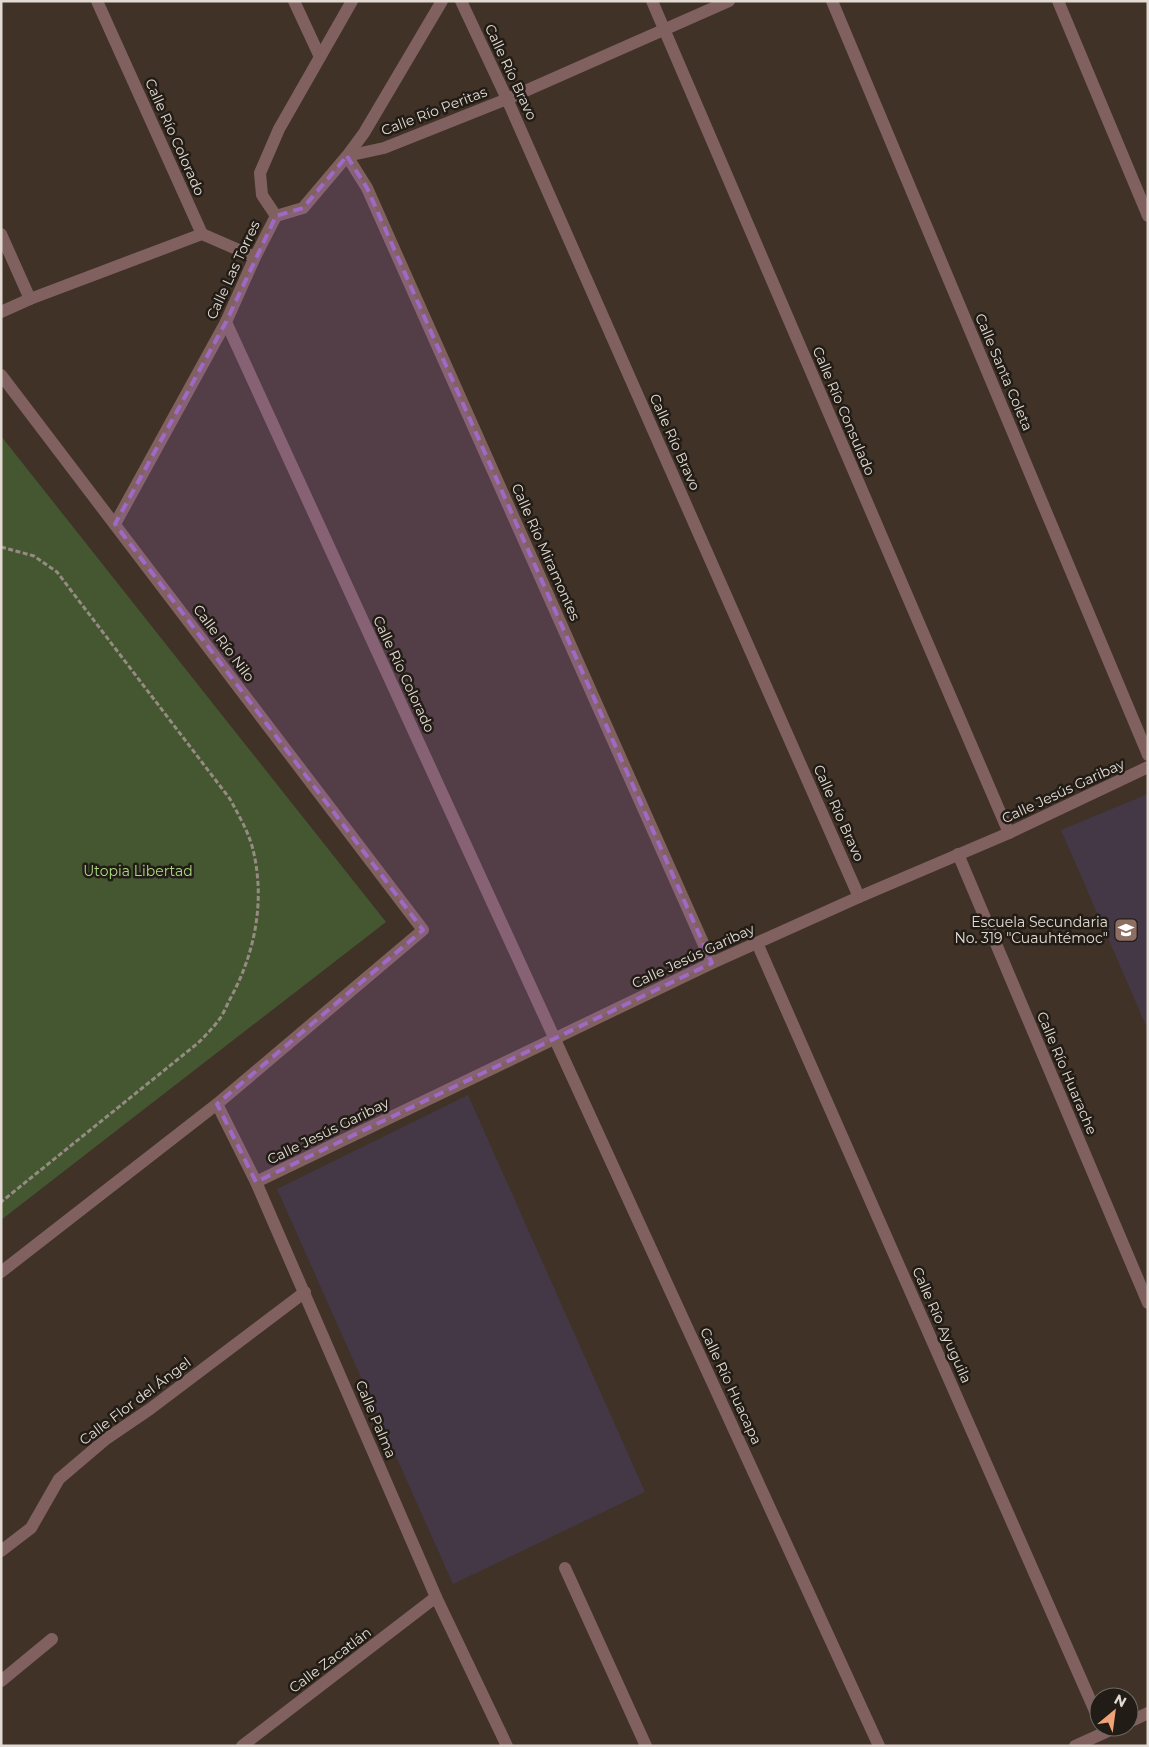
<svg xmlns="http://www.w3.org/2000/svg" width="1149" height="1747" font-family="Montserrat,sans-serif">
  <rect width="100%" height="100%" fill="#403226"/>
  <g fill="#443847">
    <polygon points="1148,794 1148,1030 1061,830"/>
    <polygon points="468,1095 645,1492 453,1584 277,1189"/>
  </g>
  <polygon fill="#445731" points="1,436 386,922 1,1220"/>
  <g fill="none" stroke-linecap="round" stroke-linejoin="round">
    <path stroke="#968b82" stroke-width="3" stroke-dasharray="5 2.5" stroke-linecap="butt" d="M1,547L34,556L57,572L230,799C239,816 250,834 254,854C265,905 254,956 229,1001C226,1007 223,1015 218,1021C212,1029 205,1036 198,1043L1,1202"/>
    <g stroke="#816060" stroke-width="12">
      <polyline points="97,1 202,234 255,257"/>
      <polyline points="294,1 320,57"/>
      <polyline points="461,1 507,99 859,897"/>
      <polyline points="652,1 1009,833"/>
      <polyline points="832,1 1148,755"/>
      <polyline points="1058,1 1148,216"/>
      <polyline points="347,156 367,188 712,963"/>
      <polyline points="347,156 384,148 507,99 729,1"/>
      <polyline points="276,216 303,208 347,156 364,133 442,1"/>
      <polyline points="276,216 262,195 260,173 279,129 352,1"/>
      <polyline points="1,234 30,299"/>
      <polyline points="1,312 30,299 202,234"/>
      <polyline points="226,322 879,1746"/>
      <polyline points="1,375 423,930 217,1104 1,1272"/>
      <polyline points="115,524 226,322 255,257 276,216"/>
      <polyline points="958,854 1148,1303"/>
      <polyline points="757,943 1099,1720"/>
      <polyline points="217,1104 256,1182 436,1597 507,1746"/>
      <polyline points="256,1182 712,963 859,897 1009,833 1148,767"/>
      <polyline points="1,1551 31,1528 59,1479 106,1439 150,1409 305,1292"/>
      <polyline points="565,1568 646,1746"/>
      <polyline points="1,1681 52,1639"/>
      <polyline points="1129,1722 1148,1713"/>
      <polyline points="242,1746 436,1597"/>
      <polyline points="1075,1746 1117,1727"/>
    </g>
  </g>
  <path fill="#9f69c6" fill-opacity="0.2" stroke="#9f69c6" stroke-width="4" stroke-dasharray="10 6" stroke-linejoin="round" d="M347,156L367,188L712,963L256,1182L217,1104L423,930L115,524L226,322L276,216L303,208Z"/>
  <defs>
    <g id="school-square" transform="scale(1.25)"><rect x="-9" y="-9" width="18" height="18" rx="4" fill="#8d6e63" stroke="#221c16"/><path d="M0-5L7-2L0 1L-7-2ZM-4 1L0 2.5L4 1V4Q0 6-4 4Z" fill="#fff"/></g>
  </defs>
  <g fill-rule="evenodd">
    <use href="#school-square" x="1126" y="930"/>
  </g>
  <g text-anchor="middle" stroke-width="5" stroke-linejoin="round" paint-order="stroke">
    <g font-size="14" fill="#e3dbd3" stroke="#221c16">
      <text transform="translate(511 72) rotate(65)" y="5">Calle Río Bravo</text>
      <text transform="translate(434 111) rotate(-21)" y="5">Calle Río Peritas</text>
      <text transform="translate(175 137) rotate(66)" y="5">Calle Río Colorado</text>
      <text transform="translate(233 270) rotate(-65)" y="5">Calle Las Torres</text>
      <text transform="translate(1004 372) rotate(67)" y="5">Calle Santa Coleta</text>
      <text transform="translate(844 411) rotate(67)" y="5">Calle Río Consulado</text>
      <text transform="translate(675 442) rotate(66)" y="5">Calle Río Bravo</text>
      <text transform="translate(546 552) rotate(66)" y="5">Calle Río Miramontes</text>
      <text transform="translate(224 643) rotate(53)" y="5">Calle Río Nilo</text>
      <text transform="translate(404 674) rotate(65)" y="5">Calle Río Colorado</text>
      <text transform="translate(1063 791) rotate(-25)" y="5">Calle Jesús Garibay</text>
      <text transform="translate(839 813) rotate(66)" y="5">Calle Río Bravo</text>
      <text transform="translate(693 956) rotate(-25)" y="5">Calle Jesús Garibay</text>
      <text transform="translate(1067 1073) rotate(67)" y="5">Calle Río Huarache</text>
      <text transform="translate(328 1131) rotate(-26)" y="5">Calle Jesús Garibay</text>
      <text transform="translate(942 1325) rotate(66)" y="5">Calle Río Ayuguila</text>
      <text transform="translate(731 1386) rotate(65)" y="5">Calle Río Huacapa</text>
      <text transform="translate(135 1401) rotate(-37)" y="5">Calle Flor del Ángel</text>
      <text transform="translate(376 1419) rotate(67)" y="5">Calle Palma</text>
      <text transform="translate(330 1660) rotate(-37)" y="5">Calle Zacatlán</text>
    </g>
    <g font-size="14" fill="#acd980" stroke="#221c16">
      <text x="138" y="876">Utopia Libertad</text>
    </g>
    <g font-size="14" fill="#e3dbd3" stroke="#221c16" text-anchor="end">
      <text x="1108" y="927">Escuela Secundaria<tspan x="1108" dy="16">No. 319 "Cuauhtémoc"</tspan></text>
    </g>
  </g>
  <rect width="1149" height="1747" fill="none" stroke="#e3dbd3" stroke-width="5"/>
  <g transform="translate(1114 1712) rotate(29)"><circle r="24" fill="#221c16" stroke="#6f6862"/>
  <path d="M0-4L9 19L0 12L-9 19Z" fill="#efa377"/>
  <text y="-8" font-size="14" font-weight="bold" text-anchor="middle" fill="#e3dbd3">N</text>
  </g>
</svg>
